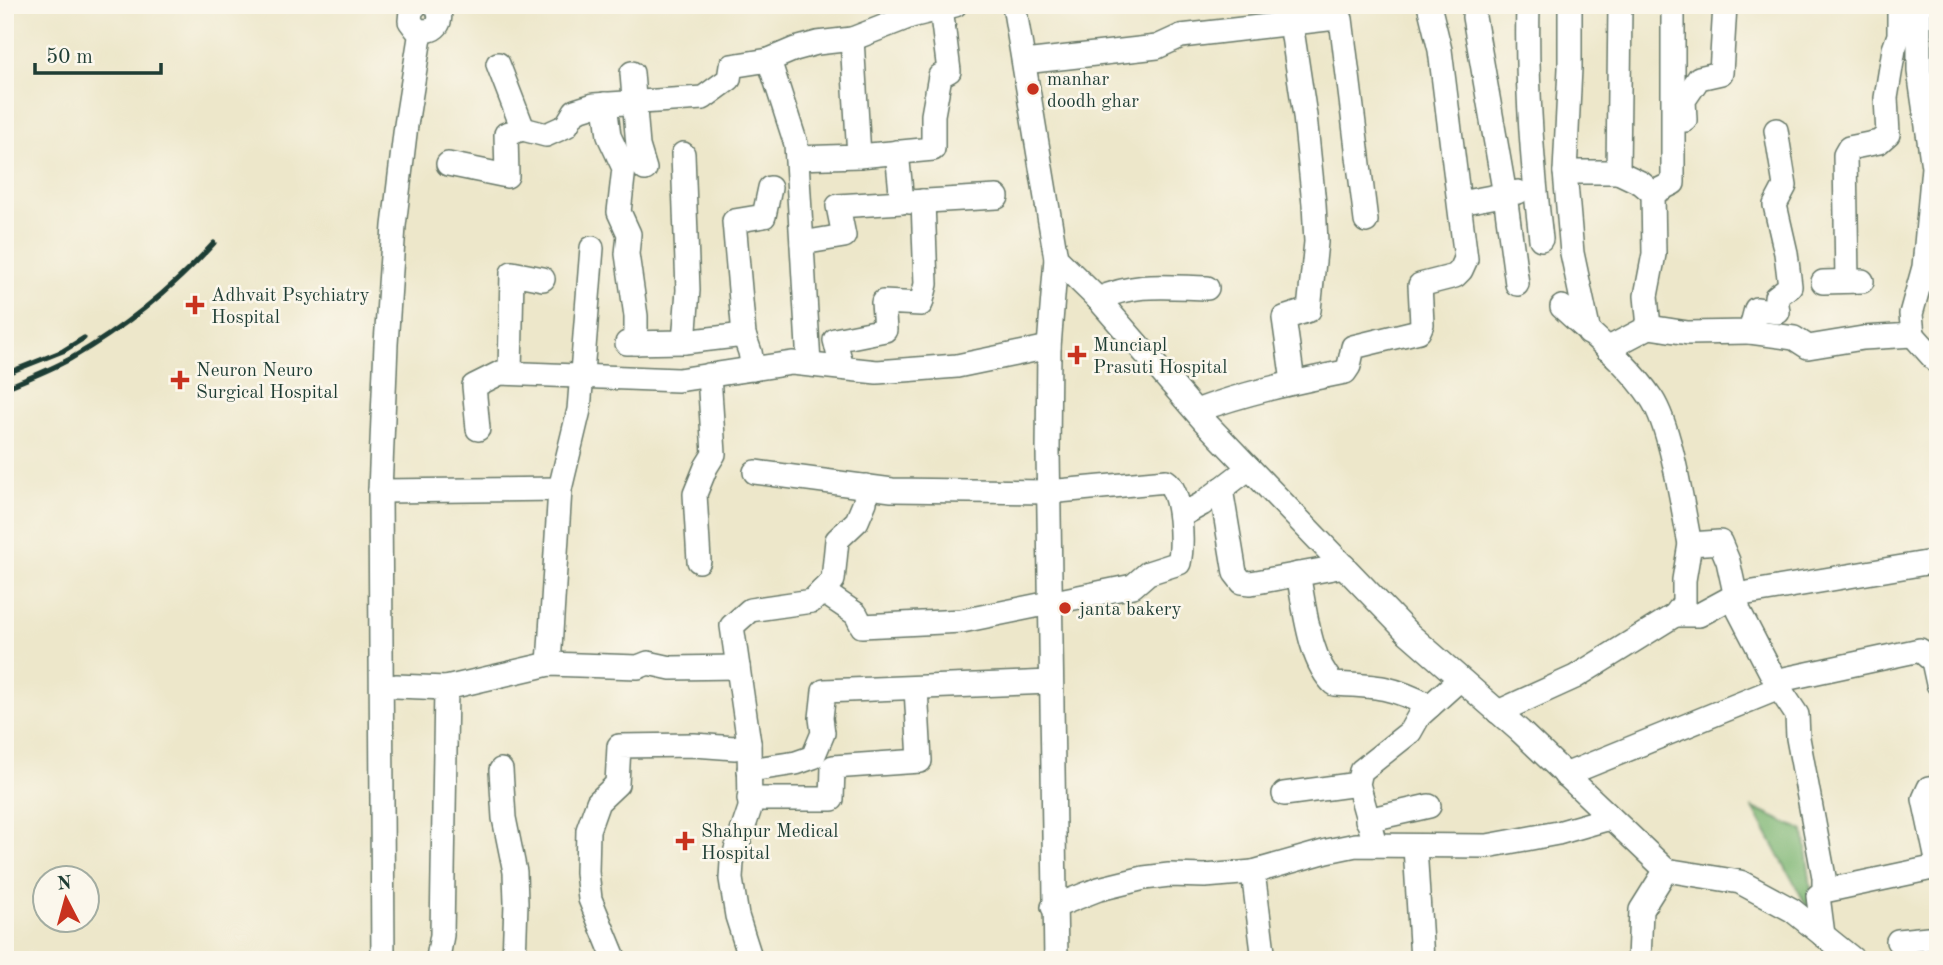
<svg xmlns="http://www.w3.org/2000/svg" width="1943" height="965" font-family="'Old Standard TT',serif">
  <rect width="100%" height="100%" fill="#fbf7ec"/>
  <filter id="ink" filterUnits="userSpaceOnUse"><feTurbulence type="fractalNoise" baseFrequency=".0143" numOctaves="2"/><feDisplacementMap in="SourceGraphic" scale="14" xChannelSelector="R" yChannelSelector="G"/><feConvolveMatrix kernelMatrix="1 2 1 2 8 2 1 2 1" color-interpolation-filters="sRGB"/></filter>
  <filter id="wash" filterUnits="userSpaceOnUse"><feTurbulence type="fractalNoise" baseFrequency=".00686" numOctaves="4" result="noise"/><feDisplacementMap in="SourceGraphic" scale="28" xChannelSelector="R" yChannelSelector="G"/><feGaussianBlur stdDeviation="1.57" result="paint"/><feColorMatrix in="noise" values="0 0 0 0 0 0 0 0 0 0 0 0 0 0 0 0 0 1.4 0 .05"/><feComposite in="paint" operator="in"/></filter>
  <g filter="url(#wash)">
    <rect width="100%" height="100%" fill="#ede7ca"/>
    <polygon fill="#7eb673" stroke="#4e7a54" stroke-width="2" points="1753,808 1804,831 1815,921"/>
  </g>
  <g filter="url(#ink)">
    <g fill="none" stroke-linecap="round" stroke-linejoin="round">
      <g stroke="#677868" stroke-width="26">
        <g id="minor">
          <path d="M416,5L411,10L410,21L416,29C434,36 447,21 435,5"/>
          <polyline points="1014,5 1056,258 1098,299 1204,421 1408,633 1520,731 1666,870 1641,910 1639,960"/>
          <path d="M1528,5C1526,84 1532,162 1541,239"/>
          <polyline points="1570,5 1570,68 1565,172 1572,253 1589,333"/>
          <polyline points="1474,17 1505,195 1517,284"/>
          <polyline points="1291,23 1305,116 1314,204 1316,242 1309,310 1284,318 1293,382"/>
          <polyline points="769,60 796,144 809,364"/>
          <polyline points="1024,62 1157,47 1181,36 1336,18 1341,19 1366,221"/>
          <polyline points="632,73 638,146 645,169"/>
          <polyline points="605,104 609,136 624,168 619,212 629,234 627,254 636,316 636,343"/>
          <polyline points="1685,120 1684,100 1699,78 1721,73 1725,5"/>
          <polyline points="523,129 546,135 566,126 575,111 594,105 703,98 729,79 731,66 769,60 795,49 817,43 852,39 911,16 955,5"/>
          <polyline points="683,154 688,290 684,342"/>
          <polyline points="859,156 933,149 933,115 940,76 949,71 941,8"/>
          <polyline points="797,158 859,156 852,39"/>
          <polyline points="448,164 507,176 506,134 523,129 498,64"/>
          <polyline points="1565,172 1618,172 1620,5"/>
          <polyline points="1618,172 1641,183 1653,193 1673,183 1673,5"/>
          <polyline points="909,202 997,197"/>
          <polyline points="1460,203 1518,192"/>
          <polyline points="802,243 844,236 838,206 902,202 897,152"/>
          <polyline points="1847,281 1845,155 1849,148 1879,142 1888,134 1886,98 1894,49 1899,35 1899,5"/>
          <polyline points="1823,282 1862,281"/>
          <path d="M1098,299C1136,282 1166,287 1207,288"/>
          <path d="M1562,307C1593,336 1628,363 1652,399C1672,430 1682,506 1690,544"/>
          <polyline points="1649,327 1646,296 1654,254 1653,193"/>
          <polyline points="1750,332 1794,338 1808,347 1863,338 1913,335 1911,314 1924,267 1933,167 1919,71 1919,5"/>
          <polyline points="744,335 734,221 764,216 770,188"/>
          <polyline points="1913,335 1938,363"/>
          <polyline points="627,343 684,342 744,335 750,352 753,369"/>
          <polyline points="1607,349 1649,327 1688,333 1750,332 1756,309 1778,312 1776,297 1790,286 1786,253 1775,205 1785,186 1776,130"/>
          <polyline points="842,368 835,340 885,330 883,302 921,304 926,284 923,201"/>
          <polyline points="510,373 512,273 543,279"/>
          <path d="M1196,411C1244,393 1295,382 1345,372L1349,366L1353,347L1419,331L1422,324L1420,285L1455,276L1461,270L1466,259L1440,50L1429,5"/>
          <polyline points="478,429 474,386 500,373 678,380 792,363 877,372 957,366 1049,347"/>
          <path d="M755,472L892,490L1048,492L1166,481C1182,491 1183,545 1179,563L1148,573L1133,586L962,621L862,626L856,614L822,591"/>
          <polyline points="1221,489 1235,573 1242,582 1251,583 1344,566"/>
          <polyline points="380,491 560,489"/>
          <polyline points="1180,516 1202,504 1249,468"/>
          <polyline points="699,561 695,494 706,467 714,454 709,375"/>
          <path d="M1298,574C1305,607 1309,661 1334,684C1377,686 1390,686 1430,706"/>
          <polyline points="1675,615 1699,615 1736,595 1938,561"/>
          <polyline points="549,664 560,489 579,410 592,248"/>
          <polyline points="1775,681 1920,650 1933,661 1938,684"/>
          <polyline points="396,686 446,688 442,935 438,958 441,960"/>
          <polyline points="446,688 549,664 638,667 648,663 671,668 738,667"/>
          <polyline points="1779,688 1797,715 1798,738 1824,877 1824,891 1818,896 1823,935"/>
          <polyline points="1498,712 1575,677 1675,615 1684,603 1684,580 1690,544 1720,542 1728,561 1739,611 1779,688 1565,775"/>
          <polyline points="501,770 504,818 515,872 516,903 514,960"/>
          <polyline points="749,770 796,763 813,757 823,733 821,718 824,691 1050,682"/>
          <polyline points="1284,794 1358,784"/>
          <polyline points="749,799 832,799 833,767 920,761 916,688"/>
          <polyline points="1367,820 1429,806"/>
          <polyline points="1375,844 1358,784 1361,771 1410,732 1419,716 1460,679"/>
          <polyline points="1415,847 1422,960"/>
          <polyline points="1666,870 1740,882 1792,910 1854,960"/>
          <polyline points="1824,891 1937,867 1937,860 1924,799 1929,788 1938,787"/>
          <polyline points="1053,907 1099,889 1144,878 1169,875 1205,876 1253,872"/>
          <polyline points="1898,941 1938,937"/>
          <polyline points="383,960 380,491 386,344 394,226 406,125 421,31"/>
          <polyline points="615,960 590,899 587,872 588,830 598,802 617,784 619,746 694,745 735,748 749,743"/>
          <polyline points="751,960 737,916 731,879 732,862 750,808 749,743 732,626 750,610 812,601 833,580 837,540 857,521 865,502 866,486"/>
          <polyline points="1056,960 1048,452 1049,347 1056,258"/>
          <polyline points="1264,960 1253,872 1327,851 1356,845 1487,846 1558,833 1610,818"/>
        </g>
      </g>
      <use href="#minor" stroke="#fff" stroke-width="23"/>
      <g stroke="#1f3d34" stroke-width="5">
        <polyline points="5,374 63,351 84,338"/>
        <path d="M5,388C27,379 50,370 70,359C124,328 172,289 214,243"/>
      </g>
    </g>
  </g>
  <g fill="#c8321e" stroke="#fbf7ec" stroke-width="2.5">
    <circle cx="1033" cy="89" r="7"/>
    <path d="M191.5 294.5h7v7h7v7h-7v7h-7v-7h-7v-7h7z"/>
    <path d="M1073.5 344.5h7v7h7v7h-7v7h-7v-7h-7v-7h7z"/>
    <path d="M176.5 369.5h7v7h7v7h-7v7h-7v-7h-7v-7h7z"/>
    <circle cx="1065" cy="608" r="7"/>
    <path d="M681.5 830.5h7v7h7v7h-7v7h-7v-7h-7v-7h7z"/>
  </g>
  <g text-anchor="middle" stroke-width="5" stroke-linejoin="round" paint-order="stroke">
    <g font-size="19" fill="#1f3d34" stroke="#fbf7ec" text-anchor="start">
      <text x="1047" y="85">manhar<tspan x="1047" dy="22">doodh ghar</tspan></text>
      <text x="211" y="301">Adhvait Psychiatry<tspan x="211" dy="22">Hospital</tspan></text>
      <text x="1093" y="351">Munciapl<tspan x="1093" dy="22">Prasuti Hospital</tspan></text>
      <text x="196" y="376">Neuron Neuro<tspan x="196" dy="22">Surgical Hospital</tspan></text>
      <text x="1079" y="615">janta bakery</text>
      <text x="701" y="837">Shahpur Medical<tspan x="701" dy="22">Hospital</tspan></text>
    </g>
  </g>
  <rect width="1943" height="965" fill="none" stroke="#fbf7ec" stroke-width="28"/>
  <g transform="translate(66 899) rotate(354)"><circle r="33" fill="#fbf7ec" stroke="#a3ada2" stroke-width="2"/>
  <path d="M0-5L12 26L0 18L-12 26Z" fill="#c8321e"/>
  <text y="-10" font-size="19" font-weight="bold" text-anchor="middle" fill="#1f3d34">N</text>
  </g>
  <path d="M35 63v10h126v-10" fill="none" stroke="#1f3d34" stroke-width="3.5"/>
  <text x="46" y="63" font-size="21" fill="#1f3d34" stroke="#fbf7ec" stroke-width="5" paint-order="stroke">50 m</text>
</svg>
